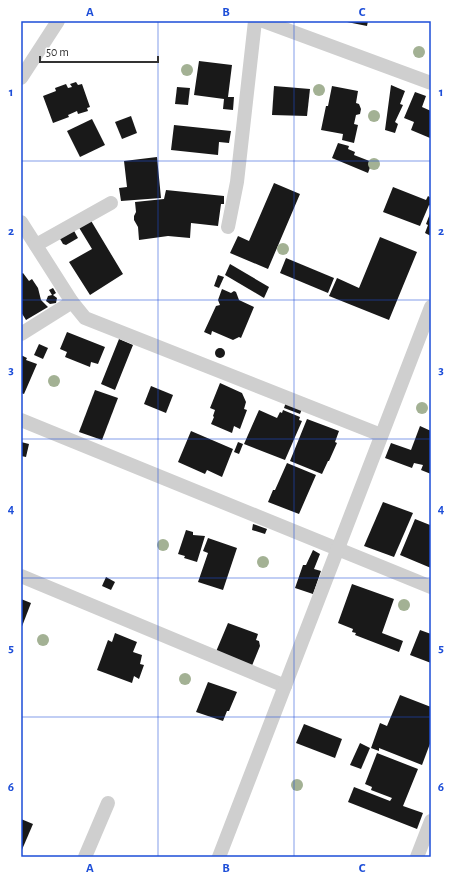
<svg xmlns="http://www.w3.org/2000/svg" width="452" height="878" font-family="'Alegreya Sans',sans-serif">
  <rect width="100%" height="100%" fill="#fff"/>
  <g fill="#191919">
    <polygon points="342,21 368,21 367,26"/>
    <polygon points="199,61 232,65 228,97 234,97 233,110 223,109 224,99 194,95"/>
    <polygon points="76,82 78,85 82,84 90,107 87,108 88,111 78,114 77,111 68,115 69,117 53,123 43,96 56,91 55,88 66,84 68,88 72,87 70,84"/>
    <polygon points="391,85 405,91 400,104 403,105 395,122 398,124 395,133 385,130"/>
    <polygon points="274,86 310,89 307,116 272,115"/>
    <polygon points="332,86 358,91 356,103 359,104 361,109 360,114 356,115 354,124 358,125 354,143 342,140 343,134 321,130 326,106 328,106"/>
    <polygon points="177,87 190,88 188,105 175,104"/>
    <polygon points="415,92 426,96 422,107 431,111 431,134 430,138 411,130 414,122 404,118"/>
    <polygon points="131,116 137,133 122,139 115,122"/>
    <polygon points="92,119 105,145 80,157 67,131"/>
    <polygon points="174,125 231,131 229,143 219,142 218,155 171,150"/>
    <polygon points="338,143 349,146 348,149 355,152 354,155 372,162 368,173 332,158"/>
    <polygon points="157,157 161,198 121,201 119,188 127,187 124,161"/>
    <polygon points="274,183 300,194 268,269 230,253 238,236 249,241"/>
    <polygon points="393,187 426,200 428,196 431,198 431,206 429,205 420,226 383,212"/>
    <polygon points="166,190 224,196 224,204 221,204 218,226 191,223 190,238 168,236 139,240 138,227 134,220 134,216 136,212 135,202 164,199"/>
    <polygon points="431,211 431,236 425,233 428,225 426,224"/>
    <polygon points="90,219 123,274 90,295 69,262 92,249 78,226"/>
    <polygon points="73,229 78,238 66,245 63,244 59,237"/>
    <polygon points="380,237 417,252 389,320 329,296 337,278 359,288"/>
    <polygon points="286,258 334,278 328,293 280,273"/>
    <polygon points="230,264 269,287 264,298 225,275"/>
    <polygon points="23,273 29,281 32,279 38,288 41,300 48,307 26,320 21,312 21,274"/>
    <polygon points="218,275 224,277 219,288 214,286"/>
    <polygon points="53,288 56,293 53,295 57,298 56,303 50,304 46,301 48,296 52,295 49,290"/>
    <polygon points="222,289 231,293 234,291 236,292 239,300 254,307 241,338 239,337 233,340 212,331 211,335 204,332 216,306 220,305 218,300"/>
    <polygon points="67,332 105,347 98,364 91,362 90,367 65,357 67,352 60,349"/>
    <polygon points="119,339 133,345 115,390 101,384"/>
    <polygon points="39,344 48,348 43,359 34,355"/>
    <circle cx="220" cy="353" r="5"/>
    <polygon points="21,355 27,358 26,360 37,364 24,394 21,393"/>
    <polygon points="220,383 242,393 246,402 244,409 247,410 240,429 234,426 232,433 211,424 214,417 213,416 215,410 210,408"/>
    <polygon points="151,386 173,395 166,413 144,404"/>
    <polygon points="95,390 118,398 102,440 79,432"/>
    <polygon points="286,402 302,409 300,414 284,408"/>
    <polygon points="259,410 277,418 280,412 282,413 283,410 300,417 299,420 302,421 285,460 244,444"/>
    <polygon points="307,419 339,431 335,442 337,443 329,461 328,461 322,474 290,461"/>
    <polygon points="420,426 431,431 431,474 421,470 423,465 414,463 412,468 385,458 391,443 411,450"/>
    <polygon points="191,431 233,449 222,477 207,470 205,474 178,462"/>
    <polygon points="21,442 29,444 26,457 21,456"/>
    <polygon points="238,442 243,444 239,454 234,452"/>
    <polygon points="287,463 316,475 299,514 268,502 273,490 275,490"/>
    <polygon points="383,502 413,513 394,557 364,546"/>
    <polygon points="415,519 430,525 431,522 431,568 400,555"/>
    <polygon points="253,524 267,529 265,534 252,530"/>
    <polygon points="186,530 193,532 193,535 205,536 197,562 184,558 185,556 178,554"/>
    <polygon points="208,538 237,548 223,590 198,582 208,553 203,551"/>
    <polygon points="313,550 320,554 314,569 321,571 313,594 295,588 303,565 306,565"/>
    <polygon points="106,577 115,582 111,590 102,586"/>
    <polygon points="352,584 394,599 382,633 403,641 399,652 355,635 356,633 352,632 353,629 338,623"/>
    <polygon points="21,599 31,603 21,629"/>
    <polygon points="228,623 258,634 256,640 259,641 260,646 251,668 215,654"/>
    <polygon points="420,630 431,634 431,663 410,655"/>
    <polygon points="115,633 137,642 133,652 142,655 140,664 144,665 139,679 134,676 132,683 97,670 108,640 112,642"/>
    <polygon points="208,682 237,692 229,711 227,711 223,721 196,712"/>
    <polygon points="400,695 431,707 431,741 422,765 379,748 379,751 371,748 380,723 387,726"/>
    <polygon points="304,724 342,739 335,758 296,743"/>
    <polygon points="360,743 370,748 361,769 350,765"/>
    <polygon points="377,753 418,769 403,806 423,813 417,829 348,802 354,787 390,801 392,798 371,790 372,787 365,784"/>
    <polygon points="21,819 33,824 21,852"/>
  </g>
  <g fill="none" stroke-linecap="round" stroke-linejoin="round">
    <g stroke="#cfcfcf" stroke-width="14">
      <polyline points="263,21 431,83"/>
      <polyline points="21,78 58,21"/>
      <polyline points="21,222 72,302 85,318 381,435"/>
      <polyline points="228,227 237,182 255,21"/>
      <polyline points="36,245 111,203"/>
      <polyline points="21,334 72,302"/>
      <polyline points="21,420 431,587"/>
      <polyline points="21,576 285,686"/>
      <polyline points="85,857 108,803"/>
      <polyline points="219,857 431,307"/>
      <polyline points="417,857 431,821"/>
    </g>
  </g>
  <g fill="#a3b194">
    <circle cx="419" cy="52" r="6"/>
    <circle cx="187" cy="70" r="6"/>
    <circle cx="319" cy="90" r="6"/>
    <circle cx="374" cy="116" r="6"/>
    <circle cx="374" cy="164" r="6"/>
    <circle cx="283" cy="249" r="6"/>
    <circle cx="54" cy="381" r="6"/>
    <circle cx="422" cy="408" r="6"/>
    <circle cx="163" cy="545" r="6"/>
    <circle cx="263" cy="562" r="6"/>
    <circle cx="404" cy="605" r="6"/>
    <circle cx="43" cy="640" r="6"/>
    <circle cx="185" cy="679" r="6"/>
    <circle cx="297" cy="785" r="6"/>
  </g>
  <path fill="none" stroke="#1d4ed8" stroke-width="1" stroke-opacity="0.55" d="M158,21V857M294,21V857M21,161H431M21,300H431M21,439H431M21,578H431M21,717H431"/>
  <rect width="452" height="878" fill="none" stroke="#ffffff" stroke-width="44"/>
  <path d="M40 56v6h118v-6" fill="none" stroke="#323232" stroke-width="2"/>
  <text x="46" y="56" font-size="12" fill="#323232" stroke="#ffffff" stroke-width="3" paint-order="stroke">50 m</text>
  <rect x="22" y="22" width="408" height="834" fill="none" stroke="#1d4ed8" stroke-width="1.5"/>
  <g font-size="13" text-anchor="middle" font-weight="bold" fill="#1d4ed8">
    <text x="90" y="16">A</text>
    <text x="226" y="16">B</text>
    <text x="362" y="16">C</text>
    <text x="11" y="96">1</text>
    <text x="441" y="96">1</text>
    <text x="11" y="235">2</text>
    <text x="441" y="235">2</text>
    <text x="11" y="374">3</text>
    <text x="441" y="374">3</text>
    <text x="11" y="513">4</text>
    <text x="441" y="513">4</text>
    <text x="11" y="652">5</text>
    <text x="441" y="652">5</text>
    <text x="11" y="791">6</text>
    <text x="441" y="791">6</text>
    <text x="90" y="872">A</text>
    <text x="226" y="872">B</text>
    <text x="362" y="872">C</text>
  </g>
</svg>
